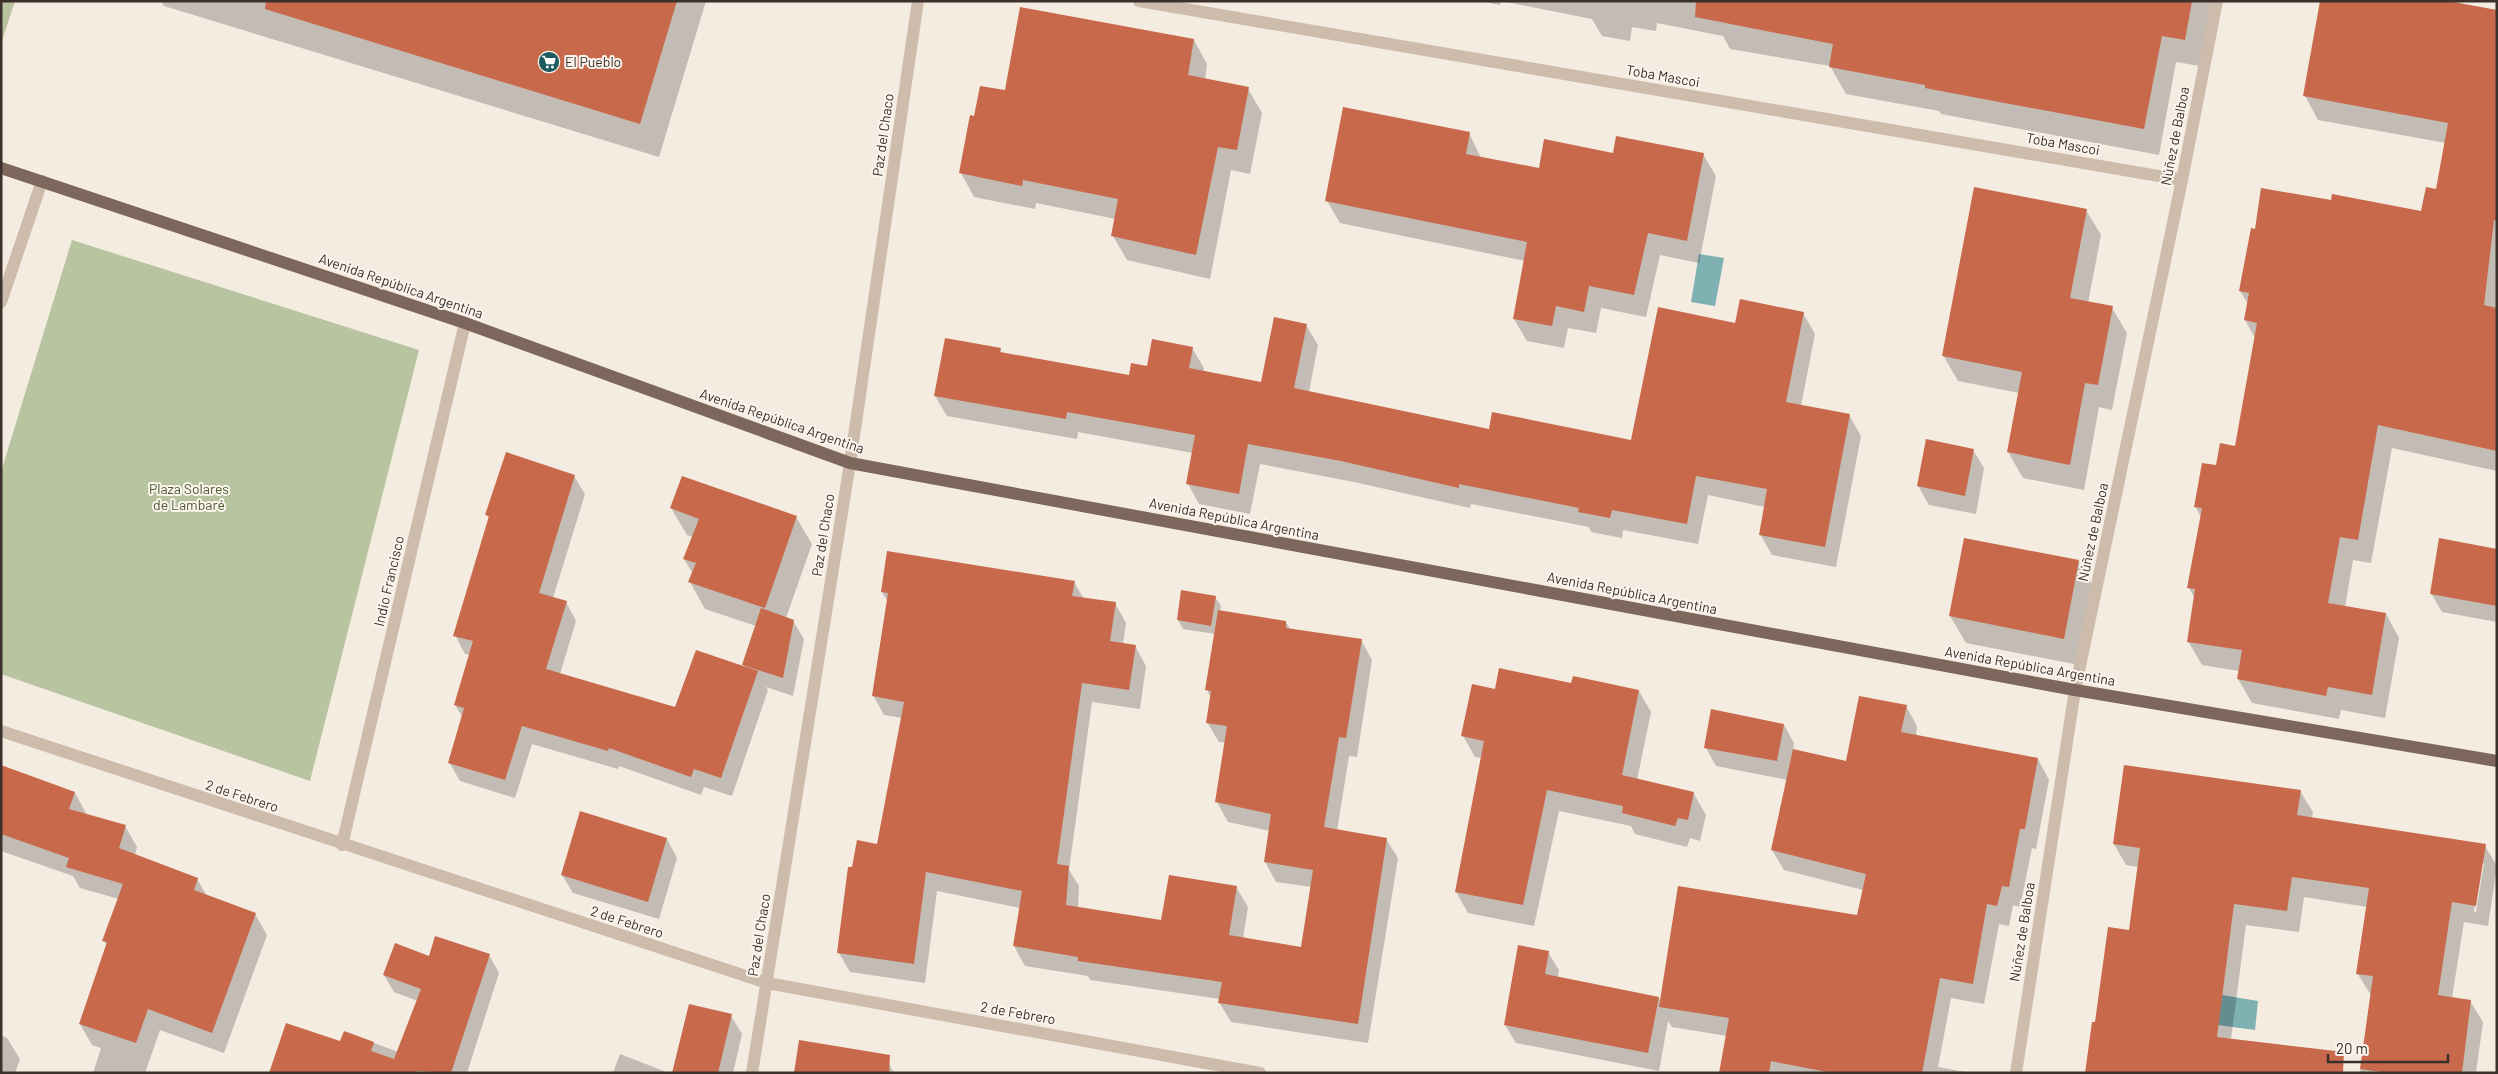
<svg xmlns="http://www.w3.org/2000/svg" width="2498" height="1074" font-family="Barlow,sans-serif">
  <rect width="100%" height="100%" fill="#f4ebe1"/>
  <g fill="#b8c4a0">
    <polygon points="1,1 15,1 1,44"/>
    <polygon points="72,240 419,350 310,781 1,674 1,472"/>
  </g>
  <g fill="#7fb0b2">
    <polygon points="1699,254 1724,258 1715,306 1691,302"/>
    <polygon points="2222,995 2258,1001 2255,1030 2218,1025"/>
  </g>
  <g fill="#0003" fill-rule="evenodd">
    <polygon points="161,1 706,1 659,157 164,6"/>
    <polygon points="1480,1 1501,1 1500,5"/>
    <polygon points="1501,1 2211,1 2200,66 2176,62 2159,155 1941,114 1939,111 1846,94 1830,66 1730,49 1723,36 1657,23 1656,31 1632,27 1630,41 1602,36 1592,19"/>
    <polygon points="2322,1 2460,1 2459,4 2497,11 2497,471 2392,448 2371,563 2353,560 2345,607 2386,614 2399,638 2385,718 2341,710 2339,719 2252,703 2238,679 2239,671 2202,665 2188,641 2195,599 2189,588 2201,517 2195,506 2217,466 2236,447 2255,338 2245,320 2248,304 2240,291 2256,230 2332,202 2422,213 2437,190 2446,143 2318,120 2305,96"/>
    <polygon points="1194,40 1207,64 1205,80 1248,89 1262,113 1250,174 1231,170 1210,279 1127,260 1113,236 1116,219 1036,203 1035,209 974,197 961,173 975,118 1006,92"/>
    <polygon points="1469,133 1481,158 1540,170 1614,154 1703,154 1716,176 1699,263 1660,255 1646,317 1601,308 1596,333 1568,328 1564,348 1527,341 1514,319 1525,261 1340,223 1327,201"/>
    <polygon points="2086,210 2101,235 2088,303 2112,308 2127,333 2112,410 2099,407 2084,490 2023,478 2008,452 2019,393 1958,381 1943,355"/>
    <polygon points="1803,313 1815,334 1801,406 1849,415 1861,436 1836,567 1772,555 1760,534 1765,507 1708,495 1698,544 1623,530 1622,538 1591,532 1589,527 1471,504 1470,508 1354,482 1260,464 1250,514 1199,504 1188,484 1193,453 1078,432 1077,439 947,416 935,396 1000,349 1002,353 1130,377 1192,348 1204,368 1203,372 1262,384 1306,325 1318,345 1309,392 1490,430 1632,441 1736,324"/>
    <polygon points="1973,450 1984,468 1976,514 1929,505 1918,486"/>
    <polygon points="574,476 585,494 553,598 566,602 576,621 560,674 676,709 745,668 744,665 756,626 705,609 690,582 693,574 684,559 693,537 687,535 671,508 796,517 812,544 786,618 793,621 804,639 793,696 766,687 768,690 732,796 704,787 701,795 619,766 618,769 532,744 515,798 460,781 449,762 463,718 455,705 470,655 465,654 455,635 489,520 487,515"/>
    <polygon points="2497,550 2497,622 2442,612 2431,593"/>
    <polygon points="2078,561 2094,588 2079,665 1966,643 1950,616"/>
    <polygon points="1074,582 1084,599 1115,603 1126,623 1123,644 1135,646 1146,666 1140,709 1092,702 1069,870 1079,886 1078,908 1162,922 1236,887 1248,907 1243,938 1302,949 1312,887 1276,882 1265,862 1270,831 1228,822 1217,802 1226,743 1219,742 1207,722 1211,698 1207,690 1215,634 1183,629 1178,620 1182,591 1215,597 1221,606 1220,611 1286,622 1290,629 1361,640 1372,660 1357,757 1349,756 1337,831 1386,839 1398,858 1368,1043 1231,1022 1219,1002 1220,999 1090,980 1088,976 1025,966 1014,946 1020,908 937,891 925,983 850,972 839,953 853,869 878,845 902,718 884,715 873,695 888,602 882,592"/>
    <polygon points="1572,685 1639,691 1651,712 1637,780 1694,794 1706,815 1700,841 1690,838 1687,847 1635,834 1631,826 1559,811 1534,926 1468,913 1456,892 1482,758 1475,757 1463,736 1496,691"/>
    <polygon points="1906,706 1917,726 1916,736 2038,759 2049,780 2036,849 2032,848 2020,907 2013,905 2009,926 1999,924 1984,1004 1951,998 1938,1067 1970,1073 1720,1073 1727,1036 1672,1027 1668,1021 1659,1071 1516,1043 1505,1025 1548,952 1559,970 1558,978 1659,998 1661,1002 1858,917 1863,890 1784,870 1772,850 1788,780 1716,766 1706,748 1784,725 1794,743 1793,750 1847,763"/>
    <polygon points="1,767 75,793 87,815 125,826 137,847 135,855 197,879 207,896 255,914 267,935 224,1053 160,1030 145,1073 93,1073 101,1048 92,1045 80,1024 107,946 104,940 119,899 80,888 73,876 1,851"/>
    <path d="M2300,791L2313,812L2312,818L2485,846L2497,866L2488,926L2464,922L2452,998L2470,1001L2483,1022L2476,1073H2360L2371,995L2357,973L2367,907L2304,897L2299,932L2246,925L2231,1039L2096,1024L2130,932L2139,867L2126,865L2114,844ZM2481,863H2484L2476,912H2474Z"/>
    <polygon points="667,839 677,858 659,919 573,893 562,875"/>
    <polygon points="489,955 499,973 467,1073 270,1073 341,1043 345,1032 398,1052 418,1001 394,992 384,975 430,957"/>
    <polygon points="731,1016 742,1034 733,1073 675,1073"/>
    <polygon points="1,1035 7,1038 20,1059 15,1073 1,1073"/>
    <polygon points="620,1054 669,1073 613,1073"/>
    <polygon points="884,1055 894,1073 795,1073"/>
  </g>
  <g fill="#c8694b">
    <polygon points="266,1 677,1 640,124 265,9"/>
    <polygon points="1696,1 2192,1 2185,40 2162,36 2144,129 1925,88 1925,85 1829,67 1833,44 1695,17"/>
    <polygon points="2320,1 2448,1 2497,10 2497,221 2494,220 2484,305 2497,308 2497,451 2378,425 2358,540 2340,537 2328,603 2386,613 2372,695 2328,687 2326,696 2237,679 2242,650 2187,642 2195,589 2187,588 2202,508 2194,507 2202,463 2216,465 2220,443 2235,446 2257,323 2244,320 2249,293 2239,291 2251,228 2255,229 2261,188 2331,200 2332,194 2421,211 2426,187 2436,189 2448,123 2303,96"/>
    <polygon points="1020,7 1194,39 1188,75 1249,87 1237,150 1218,147 1196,255 1111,236 1118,199 1023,180 1022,186 959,173 970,115 974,116 980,86 1005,90"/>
    <polygon points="1343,107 1470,132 1466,154 1539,168 1544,139 1613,153 1616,136 1704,153 1687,241 1648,233 1634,295 1589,286 1584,312 1556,306 1552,326 1513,319 1527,242 1325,201"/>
    <polygon points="1974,187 2087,209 2070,298 2113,306 2098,385 2085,383 2070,465 2007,452 2022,372 1942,356"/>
    <polygon points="1740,299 1804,312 1786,402 1850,414 1825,547 1759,535 1767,489 1696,476 1687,524 1612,510 1610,518 1578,512 1579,508 1459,484 1459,488 1341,461 1248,444 1239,494 1186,484 1195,435 1067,412 1066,419 934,396 945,338 1001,348 1000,352 1129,375 1131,363 1147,366 1152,339 1193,347 1189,368 1261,382 1274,317 1307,324 1294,388 1489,429 1492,412 1631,440 1658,307 1735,323"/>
    <polygon points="1926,439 1974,449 1965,496 1917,486"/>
    <polygon points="506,452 575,475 539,593 567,601 546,669 675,707 696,650 758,671 721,778 694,769 691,777 609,748 608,751 522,726 505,780 448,763 464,708 454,705 473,641 453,636 489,516 485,515"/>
    <polygon points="682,476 797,516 765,608 688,582 696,563 683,559 699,519 670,508"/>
    <polygon points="1964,538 2079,560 2064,639 1949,616"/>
    <polygon points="2439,538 2497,549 2497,606 2430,594"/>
    <polygon points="887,551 1075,581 1072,596 1116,602 1110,641 1136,645 1129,690 1082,683 1057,864 1069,866 1066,905 1161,920 1169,875 1237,886 1229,935 1301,947 1313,870 1264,862 1271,814 1215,802 1227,726 1206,723 1211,691 1205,690 1218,610 1286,621 1286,628 1362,639 1346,738 1339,737 1324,827 1387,838 1358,1024 1218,1003 1222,982 1078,961 1078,957 1013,946 1022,891 926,872 914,964 837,953 848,867 852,867 857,840 877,844 904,702 872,696 888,593 881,592"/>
    <polygon points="1181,590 1216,596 1211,626 1177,620"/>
    <polygon points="761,608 794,620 783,678 742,665"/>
    <polygon points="1499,668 1571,683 1573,676 1639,690 1622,775 1694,792 1688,820 1678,818 1675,826 1622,813 1623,806 1547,790 1523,905 1455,892 1484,741 1461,736 1472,684 1495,689"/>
    <polygon points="1859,696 1907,705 1901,732 2038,758 2025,829 2020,829 2009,887 2002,886 1997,906 1987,904 1973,984 1940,978 1922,1073 1832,1073 1771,1061 1769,1073 1719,1073 1729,1018 1659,1007 1678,886 1857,915 1866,874 1771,850 1793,749 1846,761"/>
    <polygon points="1711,709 1784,724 1777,761 1704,748"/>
    <polygon points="1,765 75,792 69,809 126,825 119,848 198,878 194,890 256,913 212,1033 148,1009 136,1043 79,1024 107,942 102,941 123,884 66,867 69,858 1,834"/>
    <polygon points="2124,765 2301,790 2297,815 2486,844 2476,906 2452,902 2438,995 2471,1000 2462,1073 2388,1073 2360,1069 2373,976 2356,974 2369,888 2292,877 2287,911 2234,904 2217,1037 2344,1052 2343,1073 2085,1073 2092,1022 2095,1022 2108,927 2129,930 2140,848 2113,844"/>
    <polygon points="580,811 667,838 648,902 561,875"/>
    <polygon points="435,936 490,954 451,1073 416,1071 416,1073 269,1073 286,1023 340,1041 344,1031 374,1042 371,1051 394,1059 421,989 383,975 395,943 429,956"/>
    <polygon points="1518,945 1549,951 1545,974 1659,997 1648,1053 1504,1025"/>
    <polygon points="689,1004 732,1014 718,1073 672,1073"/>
    <polygon points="799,1040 890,1055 889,1073 794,1073"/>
  </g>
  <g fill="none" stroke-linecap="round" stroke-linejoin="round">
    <g stroke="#cdbbac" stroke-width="12">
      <polyline points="1139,1 2182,180"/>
      <polyline points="1,302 42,181"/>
      <polyline points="1,731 767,983 1260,1073"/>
      <polyline points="342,845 465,323"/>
      <polyline points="752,1073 850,463 918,1"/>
      <polyline points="2016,1073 2075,690 2182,180 2217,1"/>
    </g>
    <polyline stroke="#7d675c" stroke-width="12" points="1,168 465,323 850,463 2075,690 2497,761"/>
  </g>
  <defs>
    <g id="supermarket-disc" transform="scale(1.125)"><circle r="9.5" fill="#1f5a5e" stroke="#fbf5ee"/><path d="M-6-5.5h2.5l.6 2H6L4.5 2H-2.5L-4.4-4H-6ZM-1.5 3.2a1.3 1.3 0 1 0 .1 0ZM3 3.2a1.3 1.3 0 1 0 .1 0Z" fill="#fff"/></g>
  </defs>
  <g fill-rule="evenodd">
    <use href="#supermarket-disc" x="549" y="62"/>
  </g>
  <g text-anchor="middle" stroke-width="4" stroke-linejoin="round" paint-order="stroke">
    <g font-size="14" fill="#3b302b" stroke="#fbf5ee" text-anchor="start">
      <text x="565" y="67">El Pueblo</text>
    </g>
    <g font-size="14" fill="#3b302b" stroke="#fbf5ee">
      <text transform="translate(1663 76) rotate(10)" y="5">Toba Mascoi</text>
      <text transform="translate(883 135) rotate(-82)" y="5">Paz del Chaco</text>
      <text transform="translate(2175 136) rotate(-79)" y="5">Núñez de Balboa</text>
      <text transform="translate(2063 144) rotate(10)" y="5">Toba Mascoi</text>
      <text transform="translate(401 286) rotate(19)" y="5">Avenida República Argentina</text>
      <text transform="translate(782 421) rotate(19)" y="5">Avenida República Argentina</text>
      <text transform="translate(1234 519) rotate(11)" y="5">Avenida República Argentina</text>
      <text transform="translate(2093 532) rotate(-78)" y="5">Núñez de Balboa</text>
      <text transform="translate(823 535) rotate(-81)" y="5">Paz del Chaco</text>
      <text transform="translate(389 581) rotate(-77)" y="5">Indio Francisco</text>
      <text transform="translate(1632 593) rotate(11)" y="5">Avenida República Argentina</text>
      <text transform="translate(2030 666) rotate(10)" y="5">Avenida República Argentina</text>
      <text transform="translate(242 796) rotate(18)" y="5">2 de Febrero</text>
      <text transform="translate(627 922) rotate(18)" y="5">2 de Febrero</text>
      <text transform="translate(2022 932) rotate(-81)" y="5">Núñez de Balboa</text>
      <text transform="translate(759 935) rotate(-81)" y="5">Paz del Chaco</text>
      <text transform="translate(1018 1013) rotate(10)" y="5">2 de Febrero</text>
    </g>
    <g font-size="14" fill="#4a5a2e" stroke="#fbf5ee">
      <text x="189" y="494">Plaza Solares<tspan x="189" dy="16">de Lambaré</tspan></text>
    </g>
  </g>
  <rect width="2498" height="1074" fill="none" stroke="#3b302b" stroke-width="5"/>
  <path d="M2328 1054v8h120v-8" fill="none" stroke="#3b302b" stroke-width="2.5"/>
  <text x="2336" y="1054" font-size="15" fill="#3b302b" stroke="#fbf5ee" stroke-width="4" paint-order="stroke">20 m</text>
</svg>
